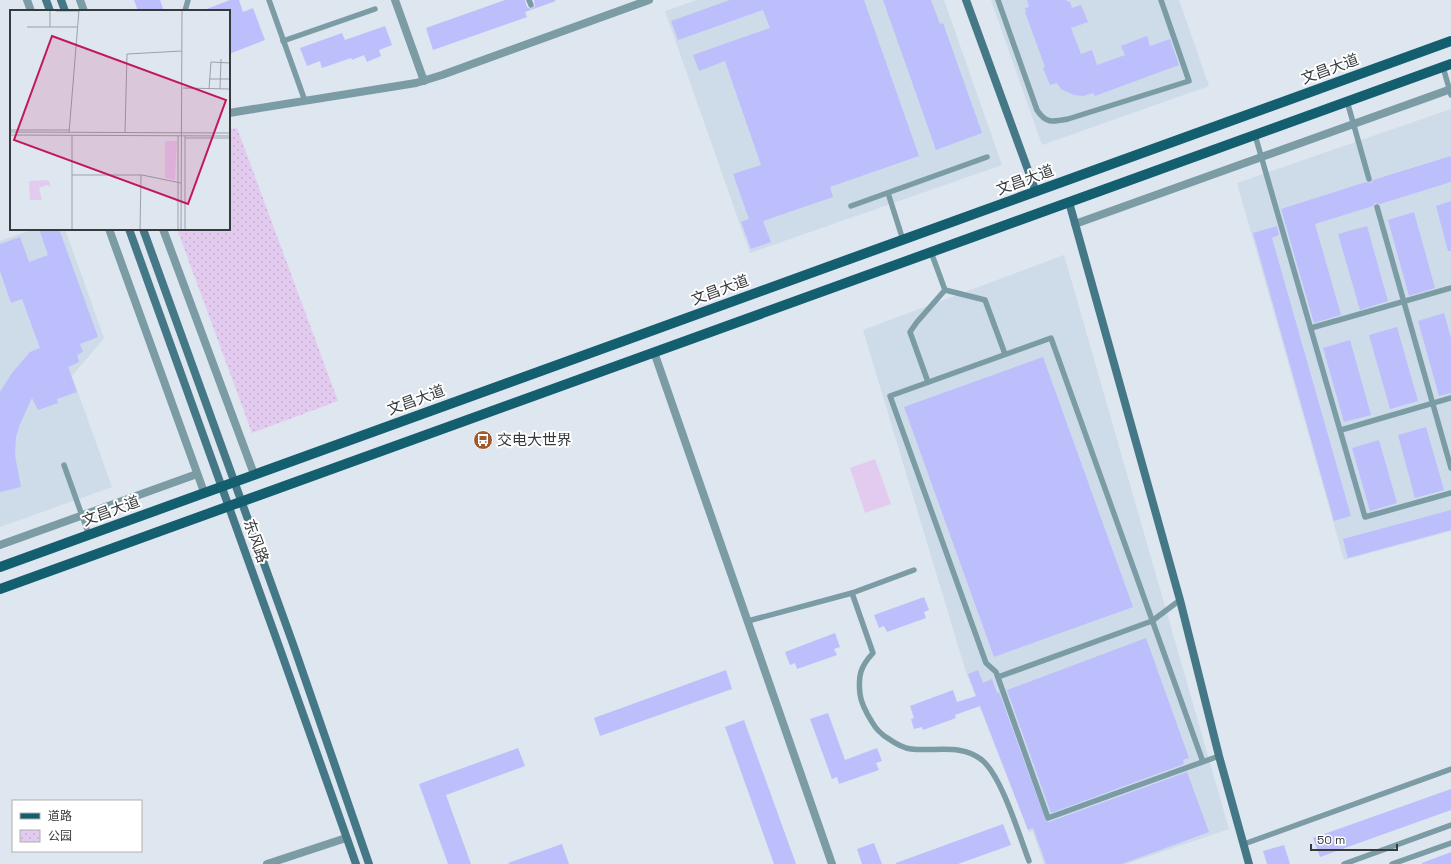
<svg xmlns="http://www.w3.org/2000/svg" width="1451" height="864" font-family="'Space Grotesk','Noto Sans SC',sans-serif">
  <defs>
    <pattern id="park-dots" width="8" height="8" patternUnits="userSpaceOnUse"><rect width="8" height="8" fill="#e3cbef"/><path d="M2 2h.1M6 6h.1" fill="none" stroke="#c3afce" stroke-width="1.8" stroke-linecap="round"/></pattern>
  </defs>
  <rect width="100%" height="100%" fill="#dee6ef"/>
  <g fill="#cedbe9">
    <polygon points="697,0 944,0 1002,165 750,253 665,11"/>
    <polygon points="991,0 1179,0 1209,86 1042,145"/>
    <polygon points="1451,109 1451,531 1344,560 1237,183"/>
    <polygon points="34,229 65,229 104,338 72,376 112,487 0,527 0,241"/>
    <polygon points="1064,255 1229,829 1126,864 1044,864 1033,832 1029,832 1028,830 966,672 863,330"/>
  </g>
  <polygon fill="#e3cbef" points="875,459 891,504 865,513 850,468"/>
  <polygon fill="url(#park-dots)" points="237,128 338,401 252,433 177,229 229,229 229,129"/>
  <g fill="#bdbffd">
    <polygon points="134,0 160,0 164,11 138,11"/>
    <polygon points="230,0 239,0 243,12 253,8 265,40 229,54 229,11 204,11 204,10"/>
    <polygon points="505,0 525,0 527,7 531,9 535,6 534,0 555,0 556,1 525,12 527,17 433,50 426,28"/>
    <polygon points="730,0 864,0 919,156 830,187 833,197 763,221 771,242 751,249 741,222 749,219 733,174 761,165 725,61 699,71 693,55 770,28 763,10 678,40 671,21"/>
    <polygon points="883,0 931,0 940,24 943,23 982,133 936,150"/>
    <polygon points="1027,0 1065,0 1070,2 1072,8 1081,5 1088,22 1071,28 1081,54 1092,50 1097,65 1125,55 1121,46 1147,36 1150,46 1170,39 1179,65 1095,96 1093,93 1083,96 1074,95 1061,89 1057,83 1050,85 1043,68 1045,67 1025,12 1026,11 1025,8 1029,7"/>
    <polygon points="385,26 392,45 379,50 381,56 367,62 364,55 352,60 351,58 322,68 320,61 307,66 300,48 342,33 345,40"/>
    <polygon points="1451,156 1451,182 1380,204 1375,203 1373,206 1315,224 1341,315 1314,323 1281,209 1366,182 1371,183 1373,180"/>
    <polygon points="1451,201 1451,251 1448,251 1436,206"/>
    <polygon points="1414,212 1435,288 1409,296 1388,220"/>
    <polygon points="1277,226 1279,235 1272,238 1351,516 1334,521 1253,233"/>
    <polygon points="1367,226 1388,301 1360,310 1338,234"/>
    <polygon points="39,229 59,229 98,337 80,344 83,352 77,355 79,362 68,367 77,392 57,399 58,403 38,410 32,398 20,424 16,437 15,455 21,487 0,492 0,392 12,373 30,352 40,348 22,299 11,303 0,271 0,244 20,237 29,262 48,255"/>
    <polygon points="1444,313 1451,338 1451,393 1439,396 1418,321"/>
    <polygon points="1397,327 1418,401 1390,409 1369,335"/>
    <polygon points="1350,340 1371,415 1344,422 1323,348"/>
    <polygon points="1043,357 1133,607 994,657 904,407"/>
    <polygon points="1426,427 1444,490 1415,498 1398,435"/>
    <polygon points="1379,440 1397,503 1370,511 1352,448"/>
    <polygon points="1451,510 1451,530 1348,558 1343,539"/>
    <polygon points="924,597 929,610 924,612 926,618 887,632 884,626 879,628 874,615"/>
    <polygon points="835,633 840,647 834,649 837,655 797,669 795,663 790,665 785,652"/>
    <polygon points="1146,638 1189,758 1183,760 1184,764 1051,813 1007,690"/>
    <polygon points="726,670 732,689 600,736 594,718"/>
    <polygon points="978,670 983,683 992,679 997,693 999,692 1046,821 1049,822 1187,772 1209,832 1122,864 1046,864 1033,828 1028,830 980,706 955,715 956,718 923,730 922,727 914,729 911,719 914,718 910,706 953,690 957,702 976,696 968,674"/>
    <polygon points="828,713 845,760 877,748 882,761 876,763 879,770 839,784 837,777 832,779 810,719"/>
    <polygon points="744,720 796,864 774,864 725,727"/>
    <polygon points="518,748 525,766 446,795 471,864 448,864 419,784"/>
    <polygon points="1451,789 1451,810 1320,857 1313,838"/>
    <polygon points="1003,824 1011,845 958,864 896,864 896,863"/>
    <polygon points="874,843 882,864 862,864 857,849"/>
    <polygon points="562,844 569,864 509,864 508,863"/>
    <polygon points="1284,845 1290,864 1267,864 1263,851"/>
    <polygon points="1451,852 1451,864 1422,864 1422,863"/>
  </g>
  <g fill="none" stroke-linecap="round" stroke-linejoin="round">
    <g stroke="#7b9ca5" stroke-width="5.5">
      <polyline points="269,0 305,101"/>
      <polyline points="529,0 531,5"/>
      <path d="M998,0L1037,110C1046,124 1053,122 1068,119L1189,81L1161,0"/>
      <polyline points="185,11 188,0"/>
      <polyline points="283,41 375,9"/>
      <polyline points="1443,67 1451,95"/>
      <polyline points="1347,101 1369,179"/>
      <polyline points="1255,135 1365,517 1451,493"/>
      <polyline points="888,193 903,240"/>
      <polyline points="851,206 987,157"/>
      <polyline points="1377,207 1451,468"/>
      <polyline points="931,252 945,290"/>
      <polyline points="1311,328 1451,288"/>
      <polyline points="928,382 910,332 917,322 945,290 985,300 1005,354"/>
      <polyline points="1341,430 1451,398"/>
      <polyline points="64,465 89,535"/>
      <path d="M852,593L873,653C860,667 858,676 860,694C861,704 867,714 872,722C876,729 882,735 889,739C896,744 903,748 911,749C935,752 961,743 982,760C1002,777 1019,835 1029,861"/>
      <polyline points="748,621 852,593 914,570"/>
      <polyline points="998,677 1152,621 1180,600"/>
      <polyline points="1203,762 1051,338 890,396 986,663 996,672 1048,818 1219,756"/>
      <polyline points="1244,844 1451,769"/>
      <polyline points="1344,864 1451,825"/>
      <polyline points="1392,864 1451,843"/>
    </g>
    <g stroke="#7b9ca5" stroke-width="8">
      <polyline points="27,0 31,11"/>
      <polyline points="80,0 84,11"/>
      <polyline points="395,0 424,81"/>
      <polyline points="229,113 416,83 442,75 649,0"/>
      <polyline points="1075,224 1451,89"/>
      <polyline points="109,229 204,492"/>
      <polyline points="163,229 254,474"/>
      <polyline points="654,352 832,864"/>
      <polyline points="0,545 197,474"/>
      <polyline points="267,864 346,838"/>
    </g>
    <g stroke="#457886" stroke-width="8">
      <polyline points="46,0 50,11"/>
      <polyline points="61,0 65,11"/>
      <polyline points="966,0 1036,192"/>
      <polyline points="1069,202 1180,600 1219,756 1249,864"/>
      <polyline points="129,229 280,649 356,864"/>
      <polyline points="143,229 293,644 369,864"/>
    </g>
    <g stroke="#135e6f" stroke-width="10">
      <polyline points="0,567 1451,41"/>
      <polyline points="0,589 1451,64"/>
    </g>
  </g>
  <defs>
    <g id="bus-disc" transform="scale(1)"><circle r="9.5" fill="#9f5b2c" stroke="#fff"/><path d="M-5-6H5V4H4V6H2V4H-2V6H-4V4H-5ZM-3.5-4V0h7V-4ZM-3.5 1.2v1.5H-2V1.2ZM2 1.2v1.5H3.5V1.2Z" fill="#fff"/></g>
  </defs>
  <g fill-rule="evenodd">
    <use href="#bus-disc" x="483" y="440"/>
  </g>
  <g text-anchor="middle" stroke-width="4" stroke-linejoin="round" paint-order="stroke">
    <g font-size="15" fill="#373a3d" stroke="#fff">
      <text transform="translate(1330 69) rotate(-20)" y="5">文昌大道</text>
      <text transform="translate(1025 180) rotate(-20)" y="5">文昌大道</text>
      <text transform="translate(720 290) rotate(-20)" y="5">文昌大道</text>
      <text transform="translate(416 400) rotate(-20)" y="5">文昌大道</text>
      <text transform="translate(111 511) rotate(-20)" y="5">文昌大道</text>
      <text transform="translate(256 541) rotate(70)" y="5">东风路</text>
    </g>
    <g font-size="15" fill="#373a3d" stroke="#fff" text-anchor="start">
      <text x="497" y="445">交电大世界</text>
    </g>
  </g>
  <g transform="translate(10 10)">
    <rect width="220" height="220" fill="#dee6ef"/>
    <path d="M37,170L40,172V177L38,175L29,178L32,190H20L19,171Z" fill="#e3cbef"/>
    <path d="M155,131H167L165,170L155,168Z" fill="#e3cbef"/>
    <path fill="none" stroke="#9ba1a8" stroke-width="1" d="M46,1H69M17,17H67M40,17V0M200,69H220M173,78L220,79M199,79L201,52L220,53M210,79L211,49M0,120H59M0,122L220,123M59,123L69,0M115,123L117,44L172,41M0,125L220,126M175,128H220M62,165H132L171,173M62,220V125M130,220L131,165M168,220V126M171,220L172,0M175,220V126"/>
    <path fill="#c2185b" fill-opacity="0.15" stroke="#c2185b" stroke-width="2" d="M42,26L216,90L178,194L4,130Z"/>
    <rect width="220" height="220" fill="none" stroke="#373a3d" stroke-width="2"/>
  </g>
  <rect x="12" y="800" width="130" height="52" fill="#ffffff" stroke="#afb0b1"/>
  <rect x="20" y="813" width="20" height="6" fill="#135e6f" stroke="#afb0b1"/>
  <text x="48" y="820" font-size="12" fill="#373a3d">道路</text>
  <rect x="20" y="830" width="20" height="12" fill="url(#park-dots)" stroke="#afb0b1"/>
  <text x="48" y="840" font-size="12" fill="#373a3d">公园</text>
  <path d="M1311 844v6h86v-6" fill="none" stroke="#373a3d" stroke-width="2"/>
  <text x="1317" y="844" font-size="12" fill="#373a3d" stroke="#ffffff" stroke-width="3" paint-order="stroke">50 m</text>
</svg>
